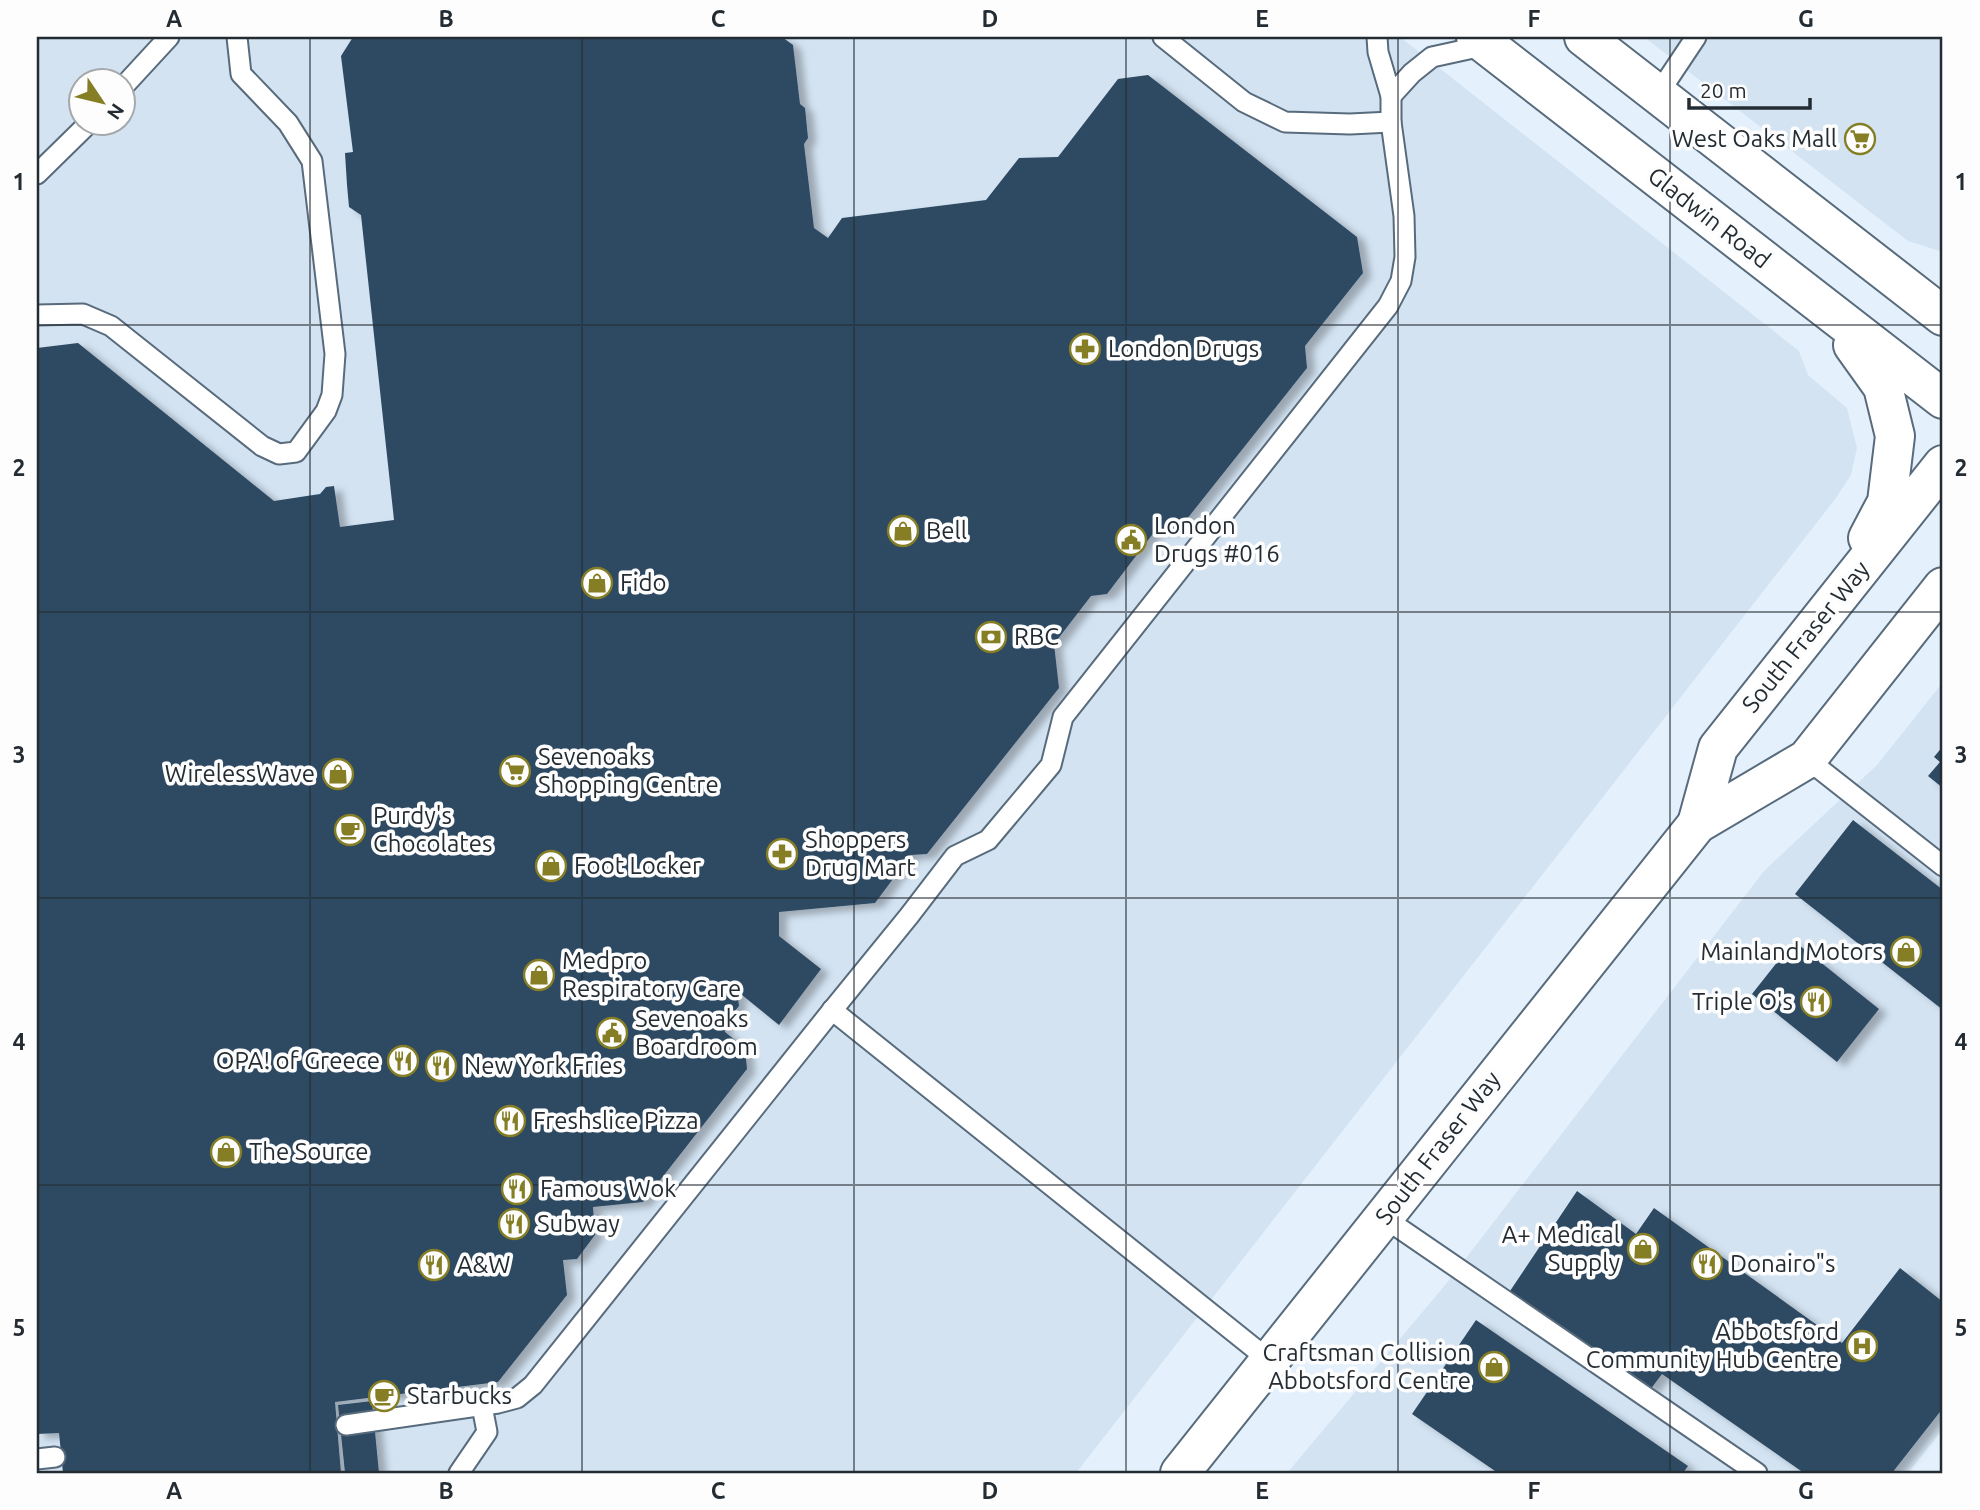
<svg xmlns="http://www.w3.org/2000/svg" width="1980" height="1510" font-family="Ubuntu,sans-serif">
  <defs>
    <filter id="shadow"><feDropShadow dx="8" dy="4.5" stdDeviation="3.5" flood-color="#0004"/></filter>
  </defs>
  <rect width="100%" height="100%" fill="#e4f1fd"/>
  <g fill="#d3e3f2" fill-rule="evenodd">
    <path d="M37,37H1400L1799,351L1808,375L1847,408L1857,448L1851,475L1836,498L1076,1473H37ZM80,80H122V122H80Z"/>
    <polygon points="1644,37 1943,37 1943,252 1908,241"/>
    <polygon points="1943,682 1943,1429 1908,1473 1287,1473 1446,1284 1764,871 1877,765"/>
  </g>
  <g fill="#2e4962" filter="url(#shadow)">
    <polygon points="353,37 782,37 793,45 800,104 805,108 808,138 804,144 814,228 828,238 842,218 986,200 1019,158 1058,157 1118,79 1148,75 1357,237 1363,273 1305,346 1307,368 1179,529 1155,531 1107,594 1091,596 1054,644 1059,688 927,854 911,855 875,903 779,912 779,936 821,969 779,1025 737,991 739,1006 723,1025 725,1032 745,1048 747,1069 643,1202 593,1207 595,1235 577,1259 563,1260 567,1295 498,1382 335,1402 341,1473 63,1473 59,1433 37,1434 37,348 78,343 274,501 320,494 326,487 334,486 340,527 394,520 361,215 349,207 347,185 345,153 353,152 341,56"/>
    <polygon points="1943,746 1943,788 1928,776 1940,762 1934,757"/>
    <polygon points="1853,820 1943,890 1943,1010 1795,894"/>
    <polygon points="1794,941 1879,1009 1837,1062 1752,994"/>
    <polygon points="1577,1191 1636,1234 1654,1208 1842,1343 1900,1268 1943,1302 1943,1408 1892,1473 1804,1473 1662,1374 1650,1390 1510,1291"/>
    <polygon points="1476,1320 1688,1466 1683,1473 1498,1473 1412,1414"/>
    <polygon points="372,1401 379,1473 345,1473 338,1405"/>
  </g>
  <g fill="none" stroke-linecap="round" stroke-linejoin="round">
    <g stroke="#586b7c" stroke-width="23">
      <g id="lane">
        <polyline points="1163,37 1244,102 1285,122 1350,124 1391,122"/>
        <polyline points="122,88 169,37"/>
        <polyline points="1658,94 1696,37"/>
        <polyline points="1391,96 1412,73 1432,57 1487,45"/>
        <polyline points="37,174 90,122"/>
        <polyline points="37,315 83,314 111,326 262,446 279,454 296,452 326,411 332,395 335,354 312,161 288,123 241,74 237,37"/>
        <polyline points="1807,759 1943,866"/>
        <polyline points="832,1010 1269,1360"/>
        <polyline points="1383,1217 1757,1473"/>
        <polyline points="346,1425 498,1403 517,1398 533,1385 826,1018 909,916 955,856 988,840 1051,765 1063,717 1388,306 1401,281 1405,257 1404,216 1391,122 1391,96 1378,52 1377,37"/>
        <polyline points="37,1459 55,1457"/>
        <polyline points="459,1473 487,1432 482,1406"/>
      </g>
    </g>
    <g stroke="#586b7c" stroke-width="42">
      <g id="secondary">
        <polyline points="1476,37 1943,399"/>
        <polyline points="1584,37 1943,316"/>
        <polyline points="1853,345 1883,387 1895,436 1887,502 1868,538"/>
        <polyline points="1697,824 1718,748 1943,465"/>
        <polyline points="1180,1473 1697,824 1807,759 1943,587"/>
      </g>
    </g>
    <use href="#lane" stroke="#fff" stroke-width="19"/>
    <use href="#secondary" stroke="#fff" stroke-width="38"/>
  </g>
  <path fill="none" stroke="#242c33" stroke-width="2" stroke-opacity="0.55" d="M310,37V1473M582,37V1473M854,37V1473M1126,37V1473M1398,37V1473M1670,37V1473M37,325H1943M37,612H1943M37,898H1943M37,1185H1943"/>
  <defs>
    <g id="supermarket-ring" transform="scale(1.575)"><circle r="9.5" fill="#fdfdfd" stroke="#857e25" stroke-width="1.5"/><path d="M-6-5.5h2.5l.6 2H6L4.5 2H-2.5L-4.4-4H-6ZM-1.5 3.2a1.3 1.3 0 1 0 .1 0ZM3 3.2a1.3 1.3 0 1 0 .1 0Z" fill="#857e25"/></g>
    <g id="pharmacy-ring" transform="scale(1.575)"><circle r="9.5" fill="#fdfdfd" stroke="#857e25" stroke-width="1.5"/><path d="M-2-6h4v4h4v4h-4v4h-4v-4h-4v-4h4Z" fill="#857e25"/></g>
    <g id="shop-ring" transform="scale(1.575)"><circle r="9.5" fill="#fdfdfd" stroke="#857e25" stroke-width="1.5"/><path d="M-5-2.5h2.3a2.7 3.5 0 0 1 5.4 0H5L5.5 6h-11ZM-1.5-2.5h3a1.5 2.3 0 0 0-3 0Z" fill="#857e25"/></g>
    <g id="civic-ring" transform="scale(1.575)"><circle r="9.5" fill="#fdfdfd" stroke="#857e25" stroke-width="1.5"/><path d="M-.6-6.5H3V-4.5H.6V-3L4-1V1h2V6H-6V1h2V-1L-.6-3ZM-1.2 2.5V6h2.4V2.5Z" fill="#857e25"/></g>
    <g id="bank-ring" transform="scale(1.575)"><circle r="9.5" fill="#fdfdfd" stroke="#857e25" stroke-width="1.5"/><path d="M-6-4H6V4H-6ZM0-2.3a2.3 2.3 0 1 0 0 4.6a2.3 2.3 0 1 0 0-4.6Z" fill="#857e25"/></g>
    <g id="cafe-ring" transform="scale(1.575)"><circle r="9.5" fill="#fdfdfd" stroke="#857e25" stroke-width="1.5"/><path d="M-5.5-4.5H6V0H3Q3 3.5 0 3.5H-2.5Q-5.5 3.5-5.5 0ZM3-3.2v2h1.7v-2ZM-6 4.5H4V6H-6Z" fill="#857e25"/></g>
    <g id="restaurant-ring" transform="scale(1.575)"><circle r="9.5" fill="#fdfdfd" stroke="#857e25" stroke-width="1.5"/><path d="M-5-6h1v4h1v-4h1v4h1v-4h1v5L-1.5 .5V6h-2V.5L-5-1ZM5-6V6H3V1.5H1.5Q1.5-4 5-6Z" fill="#857e25"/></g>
    <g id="hospital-ring" transform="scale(1.575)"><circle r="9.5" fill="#fdfdfd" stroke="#857e25" stroke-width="1.5"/><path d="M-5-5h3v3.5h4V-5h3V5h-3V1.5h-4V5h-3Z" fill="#857e25"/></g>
  </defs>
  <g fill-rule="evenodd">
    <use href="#supermarket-ring" x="1860" y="139"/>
    <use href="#pharmacy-ring" x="1085" y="349"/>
    <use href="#shop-ring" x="903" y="531"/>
    <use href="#civic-ring" x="1131" y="540"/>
    <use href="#shop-ring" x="597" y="583"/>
    <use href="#bank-ring" x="991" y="637"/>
    <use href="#supermarket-ring" x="515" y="771"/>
    <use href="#shop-ring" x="338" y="774"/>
    <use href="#cafe-ring" x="350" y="830"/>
    <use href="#pharmacy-ring" x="782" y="854"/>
    <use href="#shop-ring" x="551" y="866"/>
    <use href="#shop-ring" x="1906" y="952"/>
    <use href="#shop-ring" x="539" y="975"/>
    <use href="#restaurant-ring" x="1816" y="1002"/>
    <use href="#civic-ring" x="612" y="1033"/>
    <use href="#restaurant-ring" x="403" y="1061"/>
    <use href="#restaurant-ring" x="441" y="1066"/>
    <use href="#restaurant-ring" x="510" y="1121"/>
    <use href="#shop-ring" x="226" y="1152"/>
    <use href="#restaurant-ring" x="517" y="1189"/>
    <use href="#restaurant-ring" x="514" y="1224"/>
    <use href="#shop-ring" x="1643" y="1249"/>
    <use href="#restaurant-ring" x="1707" y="1264"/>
    <use href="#restaurant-ring" x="434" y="1265"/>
    <use href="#hospital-ring" x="1862" y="1346"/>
    <use href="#shop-ring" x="1494" y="1367"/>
    <use href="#cafe-ring" x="384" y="1396"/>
  </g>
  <g text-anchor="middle" stroke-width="7" stroke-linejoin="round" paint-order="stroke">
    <g font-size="24" fill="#242c33" stroke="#fdfdfd" text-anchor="start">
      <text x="1837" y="147" text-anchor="end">West Oaks Mall</text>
      <text x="1108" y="357">London Drugs</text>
      <text x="1154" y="534">London<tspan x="1154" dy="28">Drugs #016</tspan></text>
      <text x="926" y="539">Bell</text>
      <text x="620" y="591">Fido</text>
      <text x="1014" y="645">RBC</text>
      <text x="538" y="765">Sevenoaks<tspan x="538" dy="28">Shopping Centre</tspan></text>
      <text x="315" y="782" text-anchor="end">WirelessWave</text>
      <text x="373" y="824">Purdy's<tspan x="373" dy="28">Chocolates</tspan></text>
      <text x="805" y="848">Shoppers<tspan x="805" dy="28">Drug Mart</tspan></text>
      <text x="574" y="874">Foot Locker</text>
      <text x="1883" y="960" text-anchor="end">Mainland Motors</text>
      <text x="562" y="969">Medpro<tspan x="562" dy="28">Respiratory Care</tspan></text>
      <text x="1793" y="1010" text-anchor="end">Triple O's</text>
      <text x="635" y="1027">Sevenoaks<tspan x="635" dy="28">Boardroom</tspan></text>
      <text x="380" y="1069" text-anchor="end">OPA! of Greece</text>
      <text x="464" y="1074">New York Fries</text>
      <text x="533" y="1129">Freshslice Pizza</text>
      <text x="249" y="1160">The Source</text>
      <text x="540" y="1197">Famous Wok</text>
      <text x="537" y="1232">Subway</text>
      <text x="1620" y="1243" text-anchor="end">A+ Medical<tspan x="1620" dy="28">Supply</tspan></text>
      <text x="1730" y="1272">Donairo"s</text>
      <text x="457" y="1273">A&amp;W</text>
      <text x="1839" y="1340" text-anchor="end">Abbotsford<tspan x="1839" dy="28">Community Hub Centre</tspan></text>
      <text x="1471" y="1361" text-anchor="end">Craftsman Collision<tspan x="1471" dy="28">Abbotsford Centre</tspan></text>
      <text x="407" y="1404">Starbucks</text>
    </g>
    <g font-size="24" fill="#242c33" stroke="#fdfdfd">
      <text transform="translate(1709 218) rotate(38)" y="8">Gladwin Road</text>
      <text transform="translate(1806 637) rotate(-51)" y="8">South Fraser Way</text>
      <text transform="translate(1438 1148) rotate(-52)" y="8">South Fraser Way</text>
    </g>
  </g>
  <rect width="1980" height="1510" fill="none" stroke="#fdfdfd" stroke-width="77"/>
  <g transform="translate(102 102) rotate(125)"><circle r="33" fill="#fdfdfd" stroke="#a6a9ac" stroke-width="2"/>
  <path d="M0-5L12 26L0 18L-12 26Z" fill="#857e25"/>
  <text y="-10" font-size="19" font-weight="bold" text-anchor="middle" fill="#242c33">N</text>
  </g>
  <path d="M1689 98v10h121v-10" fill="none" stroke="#242c33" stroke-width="3.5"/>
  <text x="1700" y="98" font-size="21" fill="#242c33" stroke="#fdfdfd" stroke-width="5" paint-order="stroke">20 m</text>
  <rect x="38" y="38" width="1903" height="1434" fill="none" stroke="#242c33" stroke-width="2.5"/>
  <g font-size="23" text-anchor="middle" font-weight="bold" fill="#242c33">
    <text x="174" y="27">A</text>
    <text x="446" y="27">B</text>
    <text x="718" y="27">C</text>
    <text x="990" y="27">D</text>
    <text x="1262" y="27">E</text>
    <text x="1534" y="27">F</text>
    <text x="1806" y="27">G</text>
    <text x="19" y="190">1</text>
    <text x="1961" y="190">1</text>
    <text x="19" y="476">2</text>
    <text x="1961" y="476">2</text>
    <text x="19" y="763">3</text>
    <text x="1961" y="763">3</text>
    <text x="19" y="1050">4</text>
    <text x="1961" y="1050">4</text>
    <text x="19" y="1336">5</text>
    <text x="1961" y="1336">5</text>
    <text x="174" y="1499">A</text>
    <text x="446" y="1499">B</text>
    <text x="718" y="1499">C</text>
    <text x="990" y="1499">D</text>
    <text x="1262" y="1499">E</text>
    <text x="1534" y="1499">F</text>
    <text x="1806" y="1499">G</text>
  </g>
</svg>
